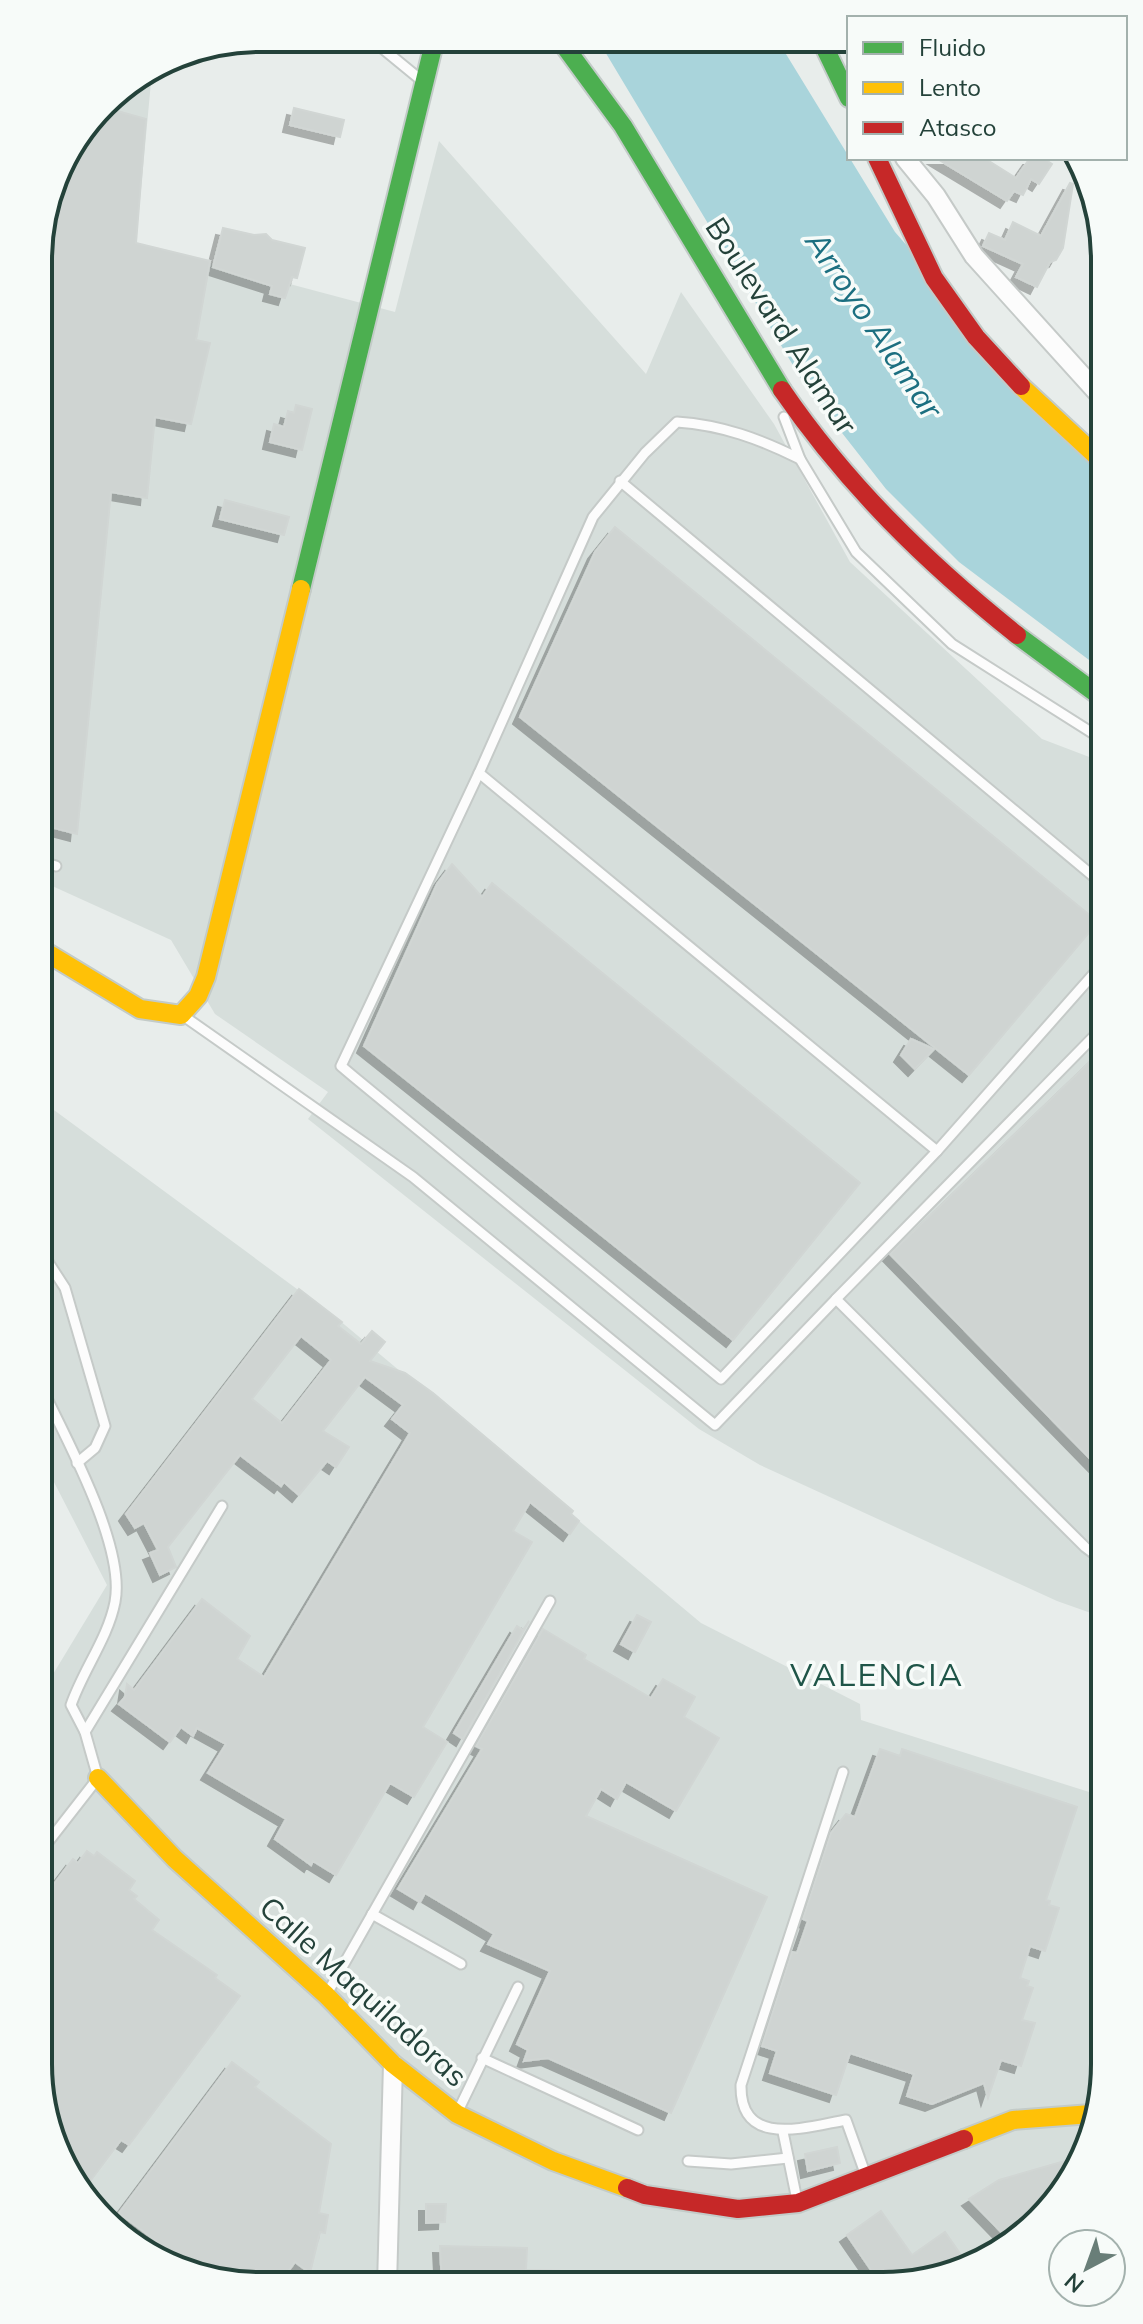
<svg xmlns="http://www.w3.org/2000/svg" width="1143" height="2324" font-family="Mulish,sans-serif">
  <defs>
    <filter id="shadow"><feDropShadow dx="-7" dy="7" stdDeviation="0" flood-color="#0004"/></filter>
  </defs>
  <rect width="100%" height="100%" fill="#e8edeb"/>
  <g fill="#d6dedb">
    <polygon points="139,77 151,82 136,243 395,312 439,141 646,374 681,292 774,424 850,562 1042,739 1105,763 1105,1618 1057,1601 760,1465 699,1429 308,1119 328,1092 215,1014 171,940 39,880 40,231 61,161 113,93"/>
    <polygon points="39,1099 339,1320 701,1623 860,1704 861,1720 1105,1797 1104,2079 1059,2200 954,2274 883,2286 230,2284 114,2231 50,2135 38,2064 38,1699 107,1585 39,1453"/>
  </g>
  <polygon fill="#a9d4db" points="598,40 778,41 895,232 1105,473 1105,672 959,562 886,489 806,387"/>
  <g fill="#cfd4d2" stroke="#d1d6d4" stroke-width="2" fill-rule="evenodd" filter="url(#shadow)">
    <polygon points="103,107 146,119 136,243 210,261 196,340 210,343 191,424 155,417 147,498 111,492 77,834 39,824 40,231 61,161"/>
    <polygon points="294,108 344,120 340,137 290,125"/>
    <polygon points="936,158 984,158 1016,178 1030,158 1043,158 1052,164 1039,184 1031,179 1023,195 1014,191 1007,201"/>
    <polygon points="1070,183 1073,184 1063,248 1056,260 1050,262 1037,287 1016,277 1023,264 983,246 989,233 1005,240 1013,222 1041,236"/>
    <polygon points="223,228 254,235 266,234 272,240 305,248 297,278 292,277 285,298 270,294 272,286 213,267"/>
    <polygon points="296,405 312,409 302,450 270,442 274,424 284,427 288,411 294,413"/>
    <polygon points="225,500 289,517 284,535 220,519"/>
    <polygon points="615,527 1098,922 969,1075 520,717 595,552"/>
    <polygon points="452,864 482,897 492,883 860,1183 733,1340 364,1046 437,884"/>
    <polygon points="911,1039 934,1049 915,1069 901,1055"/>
    <polygon points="1105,1047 1105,1474 890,1254"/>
    <path d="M299,1289L342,1322L338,1326L361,1344L372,1331L385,1342L370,1361L405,1373L433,1393L573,1511L571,1514L579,1521L570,1534L530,1502L513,1531L532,1542L423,1727L447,1742L414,1797L390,1783L336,1875L313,1861L311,1865L275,1839L286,1819L208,1773L226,1744L197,1728L193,1736L181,1727L170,1742L119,1704L125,1697L127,1684L134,1690L202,1599L250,1636L237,1659L264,1677L410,1433L392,1419L403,1405L365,1377L323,1431L349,1447L336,1467L327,1461L299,1495L284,1482L281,1486L240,1455L168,1547L176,1567L160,1575L150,1553L158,1550L144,1523L135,1528L126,1514ZM301,1336L331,1360L282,1423L252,1399Z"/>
    <polygon points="637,1615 651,1622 635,1652 621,1644"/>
    <polygon points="529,1621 463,1739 454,1733 517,1626 523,1630"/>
    <polygon points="543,1629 586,1655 584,1659 651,1698 663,1679 695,1697 684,1717 719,1738 676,1811 626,1782 617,1799 601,1789 586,1816 767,1897 671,2113 548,2058 524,2061 528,2050 517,2044 550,1971 488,1944 494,1934 425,1893 420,1902 398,1889 482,1749 476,1746"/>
    <polygon points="880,1749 900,1756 902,1749 1077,1807 1046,1900 1050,1901 1049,1905 1059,1908 1045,1951 1030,1946 1020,1978 1029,1981 1027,1986 1033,1988 1022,2020 1035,2023 1021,2066 1001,2060 988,2098 984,2083 932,2104 907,2096 914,2074 850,2053 836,2095 770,2073 777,2051 762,2046 792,1952 797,1953 808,1921 803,1919 831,1833 846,1814 855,1817"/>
    <polygon points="87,1851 94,1856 97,1852 135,1881 129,1890 137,1896 134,1899 159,1920 152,1930 217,1975 215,1978 240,1996 129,2145 121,2140 85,2188 50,2135 38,2064 38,1905 73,1859 78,1863"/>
    <polygon points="232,2062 259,2082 255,2087 331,2144 319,2213 328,2215 325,2233 320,2232 310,2273 295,2262 279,2284 230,2284 188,2265 119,2213"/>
    <polygon points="837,2147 840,2163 808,2171 805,2154"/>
    <polygon points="1075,2158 1059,2200 1006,2237 969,2199 999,2180"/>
    <polygon points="426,2204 446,2204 445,2222 426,2223"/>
    <polygon points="881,2211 912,2255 945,2232 968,2265 954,2274 882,2286 847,2235"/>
    <polygon points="440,2246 527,2248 526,2270 607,2272 606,2285 442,2285"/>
  </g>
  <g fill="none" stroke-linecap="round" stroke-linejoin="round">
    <g stroke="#c5cac8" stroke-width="13">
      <g id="lane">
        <polyline points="371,39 421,80"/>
        <polyline points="784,417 800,459 856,552 952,644 1105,741"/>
        <path d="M800,459C760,439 722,425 677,422L645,453L593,517L479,773L937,1151L1105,961"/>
        <polyline points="620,481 1105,886"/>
        <polyline points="479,773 341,1066 354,1077 721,1379 937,1151"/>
        <polyline points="39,861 56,866"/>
        <polyline points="185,1017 413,1177 715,1425 836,1299 1085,1547 1105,1562"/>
        <polyline points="39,1248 65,1288 105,1426 95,1448 77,1463"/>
        <polyline points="836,1299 1105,1025"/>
        <path d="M39,1382C64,1435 126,1545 115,1602C108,1638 83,1670 71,1705L85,1732"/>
        <path d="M843,1772L741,2085C740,2149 806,2127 846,2120L865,2173"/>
        <polyline points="38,1855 98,1778 85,1732 222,1506"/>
        <polyline points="372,1914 461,1964"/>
        <polyline points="328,1992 550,1601"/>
        <polyline points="482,2058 638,2130"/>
        <polyline points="458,2111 518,1987"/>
        <polyline points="783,2132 797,2200"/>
        <polyline points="688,2161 731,2164 788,2158"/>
      </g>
    </g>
    <g stroke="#c5cac8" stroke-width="22">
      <g id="street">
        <polyline points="905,158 936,196 974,256 1105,401"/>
        <polyline points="387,2285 393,2064"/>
      </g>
    </g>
    <g stroke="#c3cbc8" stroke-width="22">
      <g id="fast">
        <polyline points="560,40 623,126 782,390"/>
        <polyline points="822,42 849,98"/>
        <polyline points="301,589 435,39"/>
        <polyline points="1017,635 1105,700"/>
      </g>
    </g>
    <g stroke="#c3cbc8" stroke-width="22">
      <g id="slow">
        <polyline points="1021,386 1105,464"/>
        <polyline points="39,948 140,1009 181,1015 198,996 206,977 301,589"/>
        <polyline points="98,1778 175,1859 326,1995 393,2064 457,2114 553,2161 627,2188"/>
        <polyline points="964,2139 1013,2120 1091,2114"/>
      </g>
    </g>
    <g stroke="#c3cbc8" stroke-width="22">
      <g id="jam">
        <polyline points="877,158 934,278 976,337 1021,386"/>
        <path d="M782,390C847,485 927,563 1017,635"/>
        <polyline points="627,2188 645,2195 738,2209 798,2203 964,2139"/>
      </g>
    </g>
    <use href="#lane" stroke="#fcfcfc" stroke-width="9"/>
    <use href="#street" stroke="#fcfcfc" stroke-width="18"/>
    <use href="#fast" stroke="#4caf50" stroke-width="18"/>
    <use href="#slow" stroke="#ffc107" stroke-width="18"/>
    <use href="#jam" stroke="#c62828" stroke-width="18"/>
  </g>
  <g text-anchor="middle" stroke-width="7" stroke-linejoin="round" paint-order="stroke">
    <g font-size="30" fill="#24423a" stroke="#f7fbf9">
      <text transform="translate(781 326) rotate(57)" y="10">Boulevard Alamar</text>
      <text transform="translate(363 1992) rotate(42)" y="10">Calle Maquiladoras</text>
    </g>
    <g font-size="32" font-style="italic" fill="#1c6f80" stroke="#f7fbf9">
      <text transform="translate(874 325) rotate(56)" y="11">Arroyo Alamar</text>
    </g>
    <g font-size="32" letter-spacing="2" fill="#1f5548" stroke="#f7fbf9">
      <text x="877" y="1686">VALENCIA</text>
    </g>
  </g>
  <path d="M0 0H1143V2324H0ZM260 52H883A208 208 0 0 1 1091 260V2064A208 208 0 0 1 883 2272H260A208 208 0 0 1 52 2064V260A208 208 0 0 1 260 52Z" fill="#f7fbf9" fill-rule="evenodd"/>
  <path fill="none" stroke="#24423a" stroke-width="4" d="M260 52H883A208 208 0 0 1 1091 260V2064A208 208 0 0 1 883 2272H260A208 208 0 0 1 52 2064V260A208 208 0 0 1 260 52Z"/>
  <rect x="847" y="16" width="280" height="144" fill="#f7fbf9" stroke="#a3b1ad" stroke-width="2"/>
  <rect x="863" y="42" width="40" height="12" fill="#4caf50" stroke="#a3b1ad" stroke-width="2"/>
  <text x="919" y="56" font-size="24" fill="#24423a">Fluido</text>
  <rect x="863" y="82" width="40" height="12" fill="#ffc107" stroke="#a3b1ad" stroke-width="2"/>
  <text x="919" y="96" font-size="24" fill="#24423a">Lento</text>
  <rect x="863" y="122" width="40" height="12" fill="#c62828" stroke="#a3b1ad" stroke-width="2"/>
  <text x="919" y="136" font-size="24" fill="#24423a">Atasco</text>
  <g transform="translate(1087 2268) rotate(221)"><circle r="38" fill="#f7fbf9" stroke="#a3b1ad" stroke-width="2"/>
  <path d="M0-6L14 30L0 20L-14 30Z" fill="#697e78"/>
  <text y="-12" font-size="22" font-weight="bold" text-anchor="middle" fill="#24423a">N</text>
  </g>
</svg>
